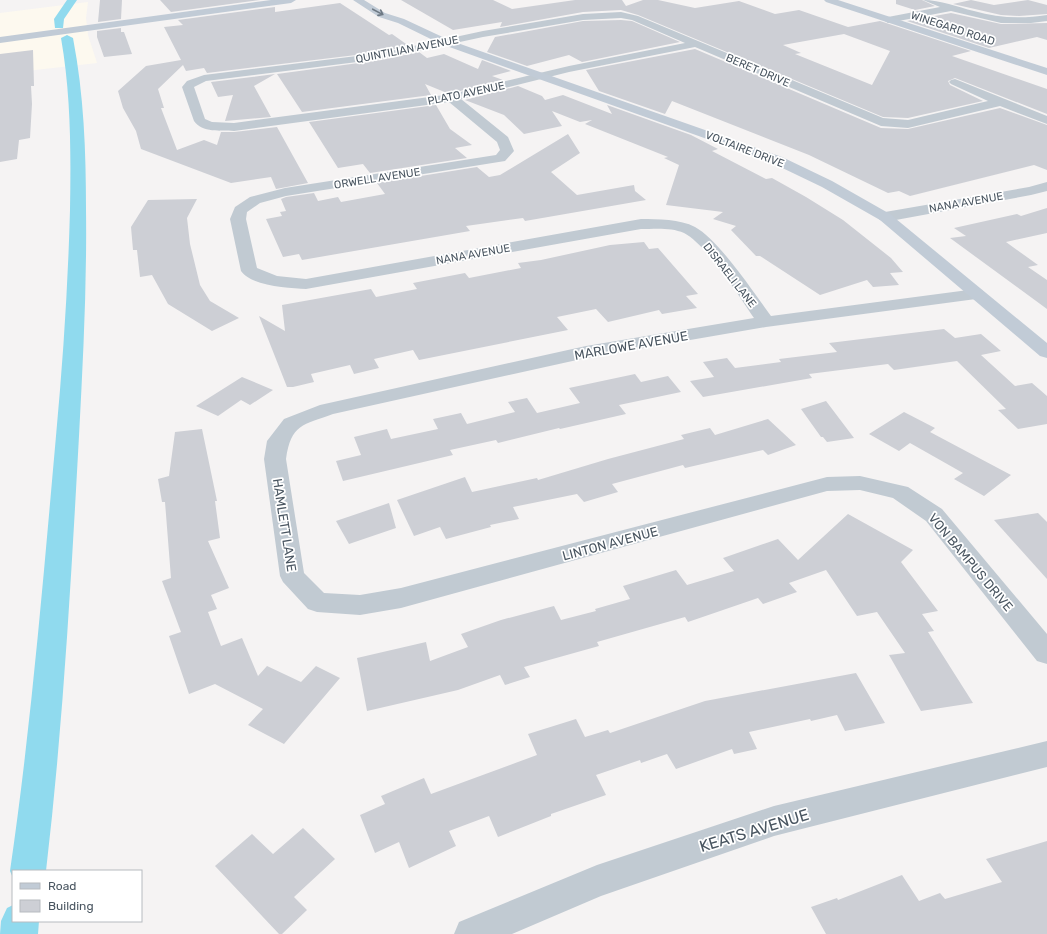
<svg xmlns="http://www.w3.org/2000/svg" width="1047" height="934" font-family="Rubik,sans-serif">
  <rect width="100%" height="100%" fill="#f5f3f3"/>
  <polygon fill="#fdf9ef" points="88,2 86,18 88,35 97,63 0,74 0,13"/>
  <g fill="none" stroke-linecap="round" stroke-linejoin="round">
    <g fill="#90daee" fill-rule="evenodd">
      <polygon points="67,0 77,0 64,19 63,28 55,28 54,19"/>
      <path d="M67,35L73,38C84,95 86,152 86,209C87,285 83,360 79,436C71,581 63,726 46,871H13V878L10,871C31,727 43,582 56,436C63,361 68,285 70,210C71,152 71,95 61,38Z"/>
      <polygon points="13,905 13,921 39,921 38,934 0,934 1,921 7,908"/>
    </g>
  </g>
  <g fill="#cdcfd5" fill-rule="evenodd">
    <polygon points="100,0 122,0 121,19 98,22"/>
    <polygon points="160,0 260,0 171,12"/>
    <path d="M401,0H493L512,9L575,0H622L626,6L643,0H658L695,8L739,1L775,14L799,10L848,27L880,21L971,51L952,56L1047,89V114L955,78L948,81L950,85L983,101L908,118L883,117L638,15L621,10L583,12L500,27L502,22L453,30ZM844,34L890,51L872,85L795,54L801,53L783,45Z"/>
    <polygon points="896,0 922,0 935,6 915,10 896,4"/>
    <polygon points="971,0 994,5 1028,0 1047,5 1047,14 1019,16 1001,15 953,4"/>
    <polygon points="340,3 389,35 392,34 409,46 381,52 207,73 204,68 186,71 183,65 158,89 164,108 161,108 177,150 204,140 217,145 221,132 234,132 277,127 308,183 276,189 271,177 231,183 141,149 136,131 123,108 118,91 146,66 181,60 164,27 183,25 178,20 275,7 275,12"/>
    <polygon points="951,13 1001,24 1047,23 1047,40 1037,37 989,48 907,21"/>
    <polygon points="621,20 632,21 680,42 582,62 569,55 527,66 487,52 495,37 583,21"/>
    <polygon points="121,28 121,32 124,32 132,54 104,57 97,37 97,31"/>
    <polygon points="695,49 881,128 908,129 1000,108 1047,125 1047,170 1034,165 910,196 899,191 888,193 809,155 672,101 665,114 599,91 586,70"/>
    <polygon points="33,50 34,86 31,86 32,104 30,138 19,140 17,159 0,162 0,54"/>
    <polygon points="419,52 427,58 444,54 478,69 482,60 511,71 492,76 503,80 452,93 447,93 425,84 431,95 302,112 277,74 381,60"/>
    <polygon points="275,74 254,86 271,117 225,121 233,95 218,97 211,82"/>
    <polygon points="518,86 542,96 545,100 563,95 612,114 607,105 691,135 718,149 712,151 766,179 772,178 806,197 843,220 891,258 903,272 890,273 899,285 873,287 867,280 820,295 760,256 756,256 731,230 736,226 713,219 723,212 666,205 679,165 664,158 668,157 585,124 592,120 580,122 552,111 562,126 524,134 504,115 465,100"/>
    <polygon points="436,105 450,129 472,145 455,148 467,158 370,173 363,164 338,168 309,122"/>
    <polygon points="568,134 580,153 551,172 577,195 634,185 635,191 646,200 525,221 523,218 466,226 470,231 302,260 299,254 283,257 266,219 282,216 280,212 286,211 281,199 286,197 314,193 318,201 338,197 341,202 385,194 377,183 477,167 489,177 500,175"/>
    <polygon points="197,199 187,218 190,244 200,285 210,301 239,318 212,331 168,304 152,275 140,277 137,250 133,250 131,227 148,200"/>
    <polygon points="1047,208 1047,233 1006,242 1038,265 1028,267 1047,280 1047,309 950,238 966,236 954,228 1017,214 1021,216"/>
    <polygon points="644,242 649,249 658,248 698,294 686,296 697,308 662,314 659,310 608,322 596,309 557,317 568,330 419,360 413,350 374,359 379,368 354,374 350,365 311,374 314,382 293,387 287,387 259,316 285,331 282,305 371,289 376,297 417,289 413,283 465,273 469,278 521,268 518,263 541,260 610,245"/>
    <polygon points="944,329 955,338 981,334 1001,351 981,355 1015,386 1032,383 1047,396 1047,424 1018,429 998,410 1006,409 957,361 894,370 888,364 809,374 812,378 703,397 690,381 714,377 703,362 727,358 735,368 781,362 779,359 837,352 829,343"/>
    <polygon points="635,374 641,382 668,376 681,392 619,405 626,414 560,429 559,428 498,443 496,440 450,450 453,455 343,481 336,461 361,455 354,437 387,429 391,439 438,429 433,419 461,413 467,424 515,412 508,402 527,398 537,413 580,403 569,388"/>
    <polygon points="242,377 273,390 250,405 241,400 218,416 196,406"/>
    <polygon points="826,401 854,438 827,442 823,437 821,437 801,409"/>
    <polygon points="904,412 935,428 930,432 1011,475 984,496 954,479 963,473 910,443 899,451 869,434"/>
    <polygon points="768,419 796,445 768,455 763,450 685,468 683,465 612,484 618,492 584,502 577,494 513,507 519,519 490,525 491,527 446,539 440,527 414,536 397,500 465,477 472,492 537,478 538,480 608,459 684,439 681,435 710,428 715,435"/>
    <polygon points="202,429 217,501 215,501 220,538 208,541 229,588 211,595 217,609 208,612 221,646 242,638 258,676 267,666 301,682 316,666 340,678 284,744 248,725 263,709 215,684 189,694 169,636 181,632 162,581 171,578 165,502 162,502 158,479 169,476 175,432"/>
    <polygon points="389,503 396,528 349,544 336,521"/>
    <polygon points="1038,513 1047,522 1047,579 994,520"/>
    <polygon points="848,514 913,550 901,562 938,611 922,614 934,631 928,632 973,703 921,711 889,655 905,653 877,612 857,616 826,570 789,583 797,592 763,604 758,598 688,622 685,617 597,642 599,646 524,667 530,677 505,685 500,675 458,690 367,711 357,658 426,642 430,661 468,647 461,634 501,620 554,606 561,620 596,611 595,609 630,599 623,586 676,570 687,585 734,571 723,558 778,539 798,560"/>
    <polygon points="856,673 885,723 845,731 837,715 811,721 810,719 749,732 757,749 734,754 732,749 676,769 667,754 641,763 640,760 596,775 606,795 551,814 551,816 498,837 489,816 449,831 456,846 409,868 399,842 375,853 360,815 385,804 381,796 424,778 431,794 537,755 528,734 576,719 585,737 608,730 610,733 705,701"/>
    <polygon points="303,828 335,859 294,897 307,910 282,934 279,934 215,866 252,834 273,854"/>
    <polygon points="1047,841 1047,934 826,934 811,907 837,898 838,900 902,875 919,901 940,893 945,899 1002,882 986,859"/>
  </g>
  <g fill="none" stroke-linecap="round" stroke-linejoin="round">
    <g fill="#c1cad2" fill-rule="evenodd">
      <path d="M923,0C941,0 957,7 974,11C998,18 1022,19 1047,15V21L1031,23H1001L951,11L888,23L883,20L888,17L940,7Z"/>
      <path d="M621,12L638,16L883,118L908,120L988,101L951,84L949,82L951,80L955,79L1047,116V124L1000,106L908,128L881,126L695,47L569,72L461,99L508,137L514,151L505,161L286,196L260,203L247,212L246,219L257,268L277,276L306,279L641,219C658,219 680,219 695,227C719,240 754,293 771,316L976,289L982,290L985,294L982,298L976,299L766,327L586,358L333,414C303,425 291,424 286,459L304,573L324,593L360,595L401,588L827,477L860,476L908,487L942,509L1047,634V664L1037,661L926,521L893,498L860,490L827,491L401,608L360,615L317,612L308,609L283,582L280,576L264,459L267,441L284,419L320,405L586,346L754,318C739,296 707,245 684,233C671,227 654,229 641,229L306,289C289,288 251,286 241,271L230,219L235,207L250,197L285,188L496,155L500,150L497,142L449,102L234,131C221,130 202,133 194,121L182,87L187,81L204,75L381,53L483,31L583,14ZM621,18L632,20L685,43L569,66L452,94L234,123L212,122L205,119L194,87L206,81L381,59L483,37L583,20Z"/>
      <polygon points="1047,182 1047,191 1031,195 885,222 880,220 877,217 880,214 885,212 1029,187"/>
      <polygon points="1047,741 1047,767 774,836 601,896 512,934 454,934 459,922 597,865 774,806"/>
    </g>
    <g fill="#c1cbd6" fill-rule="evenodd">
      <polygon points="271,0 296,0 291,3 0,43 0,37"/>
      <polygon points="353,0 364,0 385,13 404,19 449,40 782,157 832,181 890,214 1047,343 1047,358 1040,356 880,220 822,187 772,163 721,144 441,44 398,23 379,17"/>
      <polygon points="824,0 838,0 1047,68 1047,75 826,2"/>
    </g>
  </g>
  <defs><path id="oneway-shaft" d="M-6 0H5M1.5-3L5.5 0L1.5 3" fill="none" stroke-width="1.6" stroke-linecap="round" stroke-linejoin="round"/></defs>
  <use stroke="#6e7984" href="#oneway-shaft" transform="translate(378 12) rotate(28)"/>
  <g text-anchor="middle" stroke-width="3.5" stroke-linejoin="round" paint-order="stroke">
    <g font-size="11" fill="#4a5661" stroke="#fff">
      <text transform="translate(953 28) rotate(18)" y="4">WINEGARD ROAD</text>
      <text transform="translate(407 49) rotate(-11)" y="4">QUINTILIAN AVENUE</text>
      <text transform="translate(758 70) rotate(23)" y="4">BERET DRIVE</text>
      <text transform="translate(466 93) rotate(-12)" y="4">PLATO AVENUE</text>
      <text transform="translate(745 149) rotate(21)" y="4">VOLTAIRE DRIVE</text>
      <text transform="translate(377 178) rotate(-9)" y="4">ORWELL AVENUE</text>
      <text transform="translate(966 202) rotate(-10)" y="4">NANA AVENUE</text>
      <text transform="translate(473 254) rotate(-10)" y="4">NANA AVENUE</text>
      <text transform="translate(730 275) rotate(52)" y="4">DISRAELI LANE</text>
    </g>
    <g font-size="13" fill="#4a5661" stroke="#fff">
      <text transform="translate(631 345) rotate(-10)" y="5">MARLOWE AVENUE</text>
      <text transform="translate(285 525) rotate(81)" y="5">HAMLETT LANE</text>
      <text transform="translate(610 543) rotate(-15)" y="5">LINTON AVENUE</text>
      <text transform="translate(971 562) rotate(50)" y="5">VON BAMPUS DRIVE</text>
    </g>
    <g font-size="16" fill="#4a5661" stroke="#fff">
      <text transform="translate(754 830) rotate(-17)" y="6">KEATS AVENUE</text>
    </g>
  </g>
  <rect x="12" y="870" width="130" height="52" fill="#ffffff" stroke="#b7bbc0"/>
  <rect x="20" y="883" width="20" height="6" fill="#c1cbd6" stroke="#b7bbc0"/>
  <text x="48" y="890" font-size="12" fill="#4a5661">Road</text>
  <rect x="20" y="900" width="20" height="12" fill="#cdcfd5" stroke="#b7bbc0"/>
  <text x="48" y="910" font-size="12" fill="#4a5661">Building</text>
</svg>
